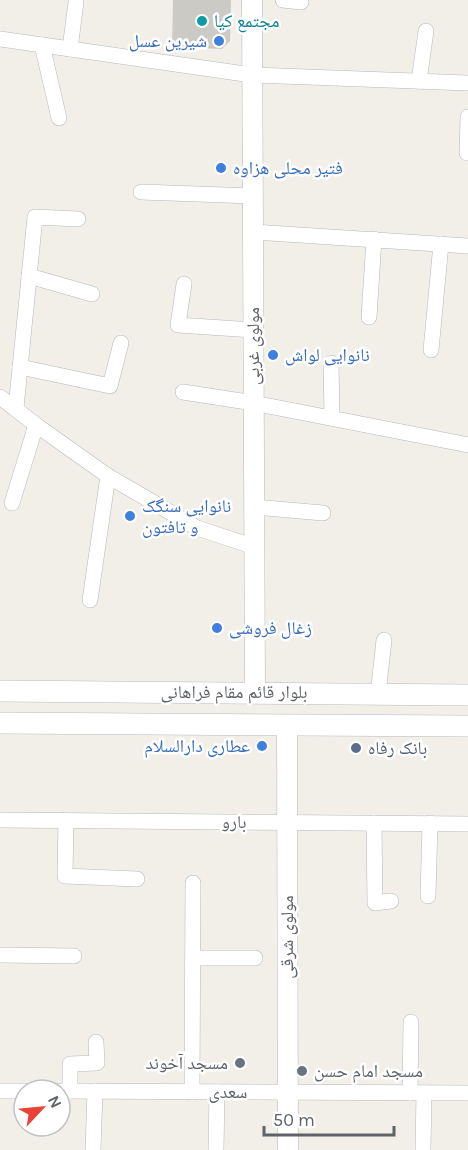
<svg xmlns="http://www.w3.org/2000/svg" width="468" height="1150" font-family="Karla,'Noto Naskh Arabic',sans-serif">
  <rect width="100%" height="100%" fill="#f1efe8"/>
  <polygon fill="#cccac5" points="173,0 231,0 230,41 222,49 172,47"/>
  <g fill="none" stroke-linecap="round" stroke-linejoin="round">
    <g stroke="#b5b8bc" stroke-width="16">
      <g id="minor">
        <polyline points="283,0 301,2"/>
        <polyline points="0,39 252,75 468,83"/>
        <polyline points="42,45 59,118"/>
        <polyline points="70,49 76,2"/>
        <polyline points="419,81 426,31"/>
        <polyline points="467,153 468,117"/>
        <polyline points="141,192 253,196"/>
        <polyline points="253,232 468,246"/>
        <polyline points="29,276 92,294"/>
        <polyline points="184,284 178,325 253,330"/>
        <polyline points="369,317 374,239"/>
        <polyline points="431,350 441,244"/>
        <polyline points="331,363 332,418"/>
        <polyline points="20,367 110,386 121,343"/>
        <polyline points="183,392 254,403 468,445"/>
        <polyline points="0,397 36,425 108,476 197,528 255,547"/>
        <polyline points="16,408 35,217 78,219"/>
        <polyline points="12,503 36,425"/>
        <polyline points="254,507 323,513"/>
        <polyline points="90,600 108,476"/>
        <polyline points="378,694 384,640"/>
        <polyline points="0,820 468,824"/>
        <polyline points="66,820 65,876 137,879"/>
        <polyline points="374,823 375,903 391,901"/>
        <polyline points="428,896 430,823"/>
        <polyline points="0,955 74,956"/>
        <polyline points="193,958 255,958"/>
        <polyline points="0,1091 24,1091"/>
        <polyline points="60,1091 468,1093"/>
        <polyline points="70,1091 70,1064 97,1063 96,1042"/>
        <polyline points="192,1092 193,883"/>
        <polyline points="410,1093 411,1022"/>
        <polyline points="93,1150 95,1091"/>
        <polyline points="216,1150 217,1092"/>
        <polyline points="423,1150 424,1093"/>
      </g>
    </g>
    <g stroke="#b5b8bc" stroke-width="21">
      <g id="tertiary">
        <polyline points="252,0 255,692"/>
        <polyline points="287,725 288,1150"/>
      </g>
    </g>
    <g stroke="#b6babf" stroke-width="22">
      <g id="secondary">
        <polyline points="0,691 468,695"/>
        <polyline points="0,723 468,726"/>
      </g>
    </g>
    <use href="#minor" stroke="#fff" stroke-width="15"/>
    <use href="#tertiary" stroke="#fff" stroke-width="20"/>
    <use href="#secondary" stroke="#fff" stroke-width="21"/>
  </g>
  <circle fill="#0f9aa8" stroke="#fff" stroke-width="2" cx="202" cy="21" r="6"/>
  <g fill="#3f7fe0" stroke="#fff" stroke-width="2">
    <circle cx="219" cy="41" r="6"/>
    <circle cx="221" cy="168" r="6"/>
    <circle cx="273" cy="355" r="6"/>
    <circle cx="130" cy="516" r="6"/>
    <circle cx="217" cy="628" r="6"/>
    <circle cx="262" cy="746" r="6"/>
  </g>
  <circle fill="#5c6f8a" stroke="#fff" stroke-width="2" cx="356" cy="748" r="6"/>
  <g fill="#6b7280" stroke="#fff" stroke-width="2">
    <circle cx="240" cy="1063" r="6"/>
    <circle cx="302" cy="1071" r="6"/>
  </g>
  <g text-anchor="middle" stroke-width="5" stroke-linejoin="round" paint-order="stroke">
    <g font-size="18" fill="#0d838f" stroke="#fff" text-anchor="start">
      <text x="214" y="27">مجتمع کیا</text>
    </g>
    <g font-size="18" fill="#366cbe" stroke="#fff" text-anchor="start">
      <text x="207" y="47" text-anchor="end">شیرین عسل</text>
      <text x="233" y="174">فتیر محلی هزاوه</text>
      <text x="285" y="361">نانوایی لواش</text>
      <text x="142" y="512">نانوایی سنگک<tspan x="142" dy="21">و تافتون</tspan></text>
      <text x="229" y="634">زغال فروشی</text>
      <text x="250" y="752" text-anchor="end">عطاری دارالسلام</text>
    </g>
    <g font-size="18" fill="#5f6368" stroke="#fff">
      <text transform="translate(253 346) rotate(-90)" y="6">مولوی غربی</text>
      <text x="234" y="698">بلوار قائم مقام فراهانی</text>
      <text x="234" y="828">بارو</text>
      <text transform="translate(287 937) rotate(-90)" y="6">مولوی شرقی</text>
      <text x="228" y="1098">سعدی</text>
    </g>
    <g font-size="18" fill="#4e5e75" stroke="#fff" text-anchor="start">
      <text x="368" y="754">بانک رفاه</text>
    </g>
    <g font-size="18" fill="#5b616d" stroke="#fff" text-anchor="end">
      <text x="228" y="1069">مسجد آخوند</text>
      <text x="314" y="1077" text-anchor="start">مسجد امام حسن</text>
    </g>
  </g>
  <g transform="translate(42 1108) rotate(64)"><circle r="28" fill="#ffffff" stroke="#bfc1c3" stroke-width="1.5"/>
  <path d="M0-4.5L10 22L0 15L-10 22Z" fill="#ea4335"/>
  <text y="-9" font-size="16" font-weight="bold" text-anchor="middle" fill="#5f6368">N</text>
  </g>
  <path d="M264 1126v9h130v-9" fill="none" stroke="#5f6368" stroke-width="3"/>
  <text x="273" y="1126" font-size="18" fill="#5f6368" stroke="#ffffff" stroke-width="4.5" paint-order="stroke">50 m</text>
</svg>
